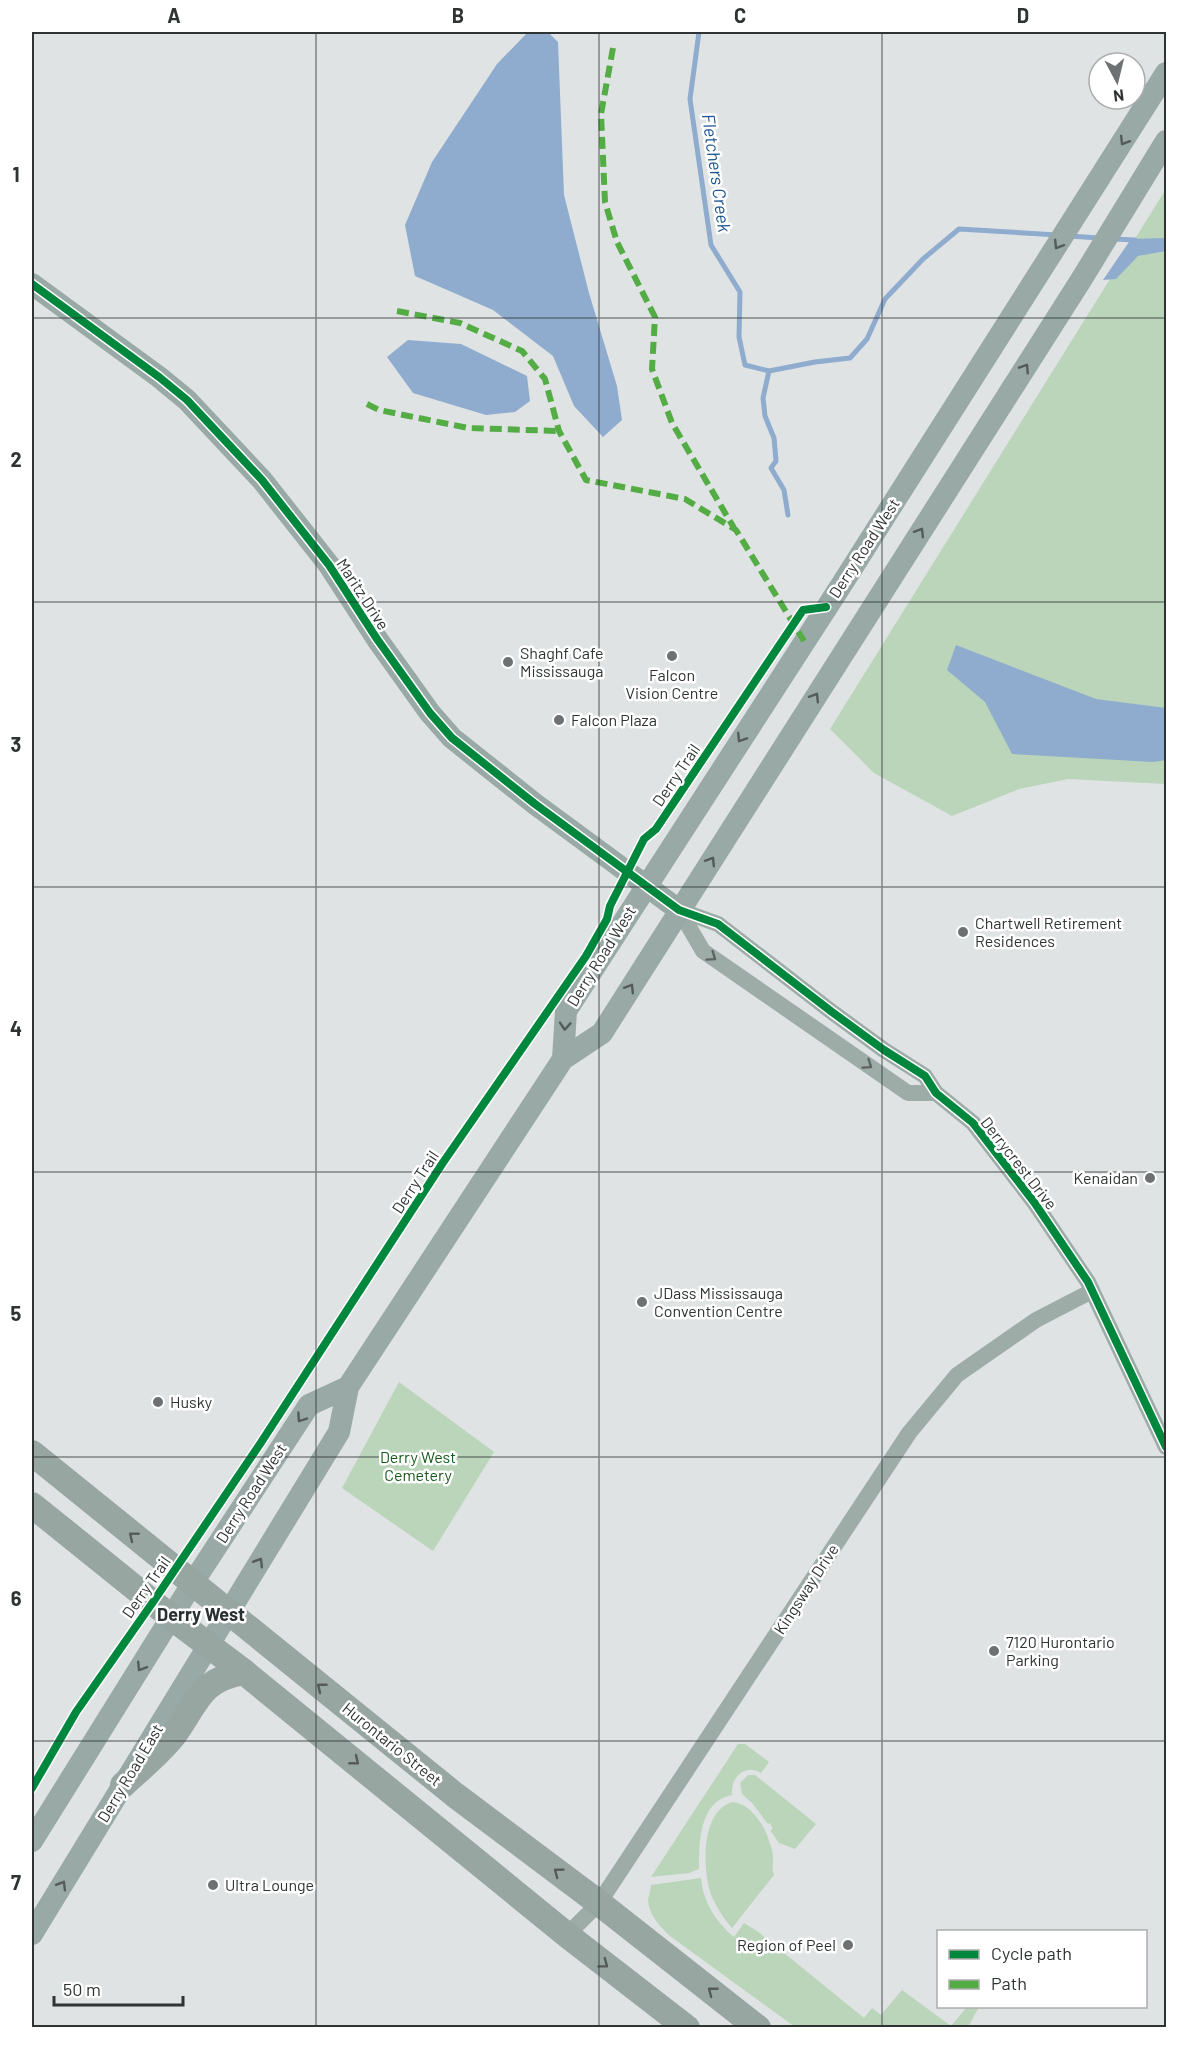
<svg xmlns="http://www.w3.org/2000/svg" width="1198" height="2059" font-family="Barlow,sans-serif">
  <rect width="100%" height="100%" fill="#dfe3e3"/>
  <g fill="#bad5ba">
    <polygon points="1166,189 1166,784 1068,779 1019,789 952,816 874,773 830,729"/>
    <polygon points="399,1382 494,1452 433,1551 342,1488"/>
    <path d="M738,1744H745L769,1762L761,1773C745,1763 730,1778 732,1795C699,1801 699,1843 699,1869L689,1873L651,1877Z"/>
    <polygon points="748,1775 755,1775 816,1824 795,1849 779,1843 770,1830 773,1829 770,1823 768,1824 752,1803 742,1794 740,1783"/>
    <path d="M733,1802C756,1805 770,1836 773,1856C774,1864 771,1868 774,1875L732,1928C724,1919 717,1908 712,1897C702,1872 700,1810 733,1802Z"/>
    <path d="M701,1878C703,1902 716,1922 734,1937L744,1923L757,1931L864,2018L872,2008L881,2015L902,1990L951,2026L967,2007H979L968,2027H795L670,1936C660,1927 649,1914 648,1901C648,1896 651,1891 651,1885Z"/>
  </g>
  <g fill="#8faccf">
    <polygon points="528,32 548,32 558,42 564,195 589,293 617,386 622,420 603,437 574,406 553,356 493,310 415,276 405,225 432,162 497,64"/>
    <polygon points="1166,238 1166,251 1138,256 1116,279 1103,280 1131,239"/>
    <polygon points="408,340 461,344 527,376 530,401 515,412 486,415 413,393 387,357"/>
    <polygon points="956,645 1096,699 1166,708 1166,760 1153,762 1012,754 985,702 947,670"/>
  </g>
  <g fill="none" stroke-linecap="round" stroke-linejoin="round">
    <g stroke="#8faccf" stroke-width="5">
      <polyline points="699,32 690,99 711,245 740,292 739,337 745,365 769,371 815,362 850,358 867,339 885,299 923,259 959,229 1057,235"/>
      <polyline points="1069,236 1099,238"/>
      <polyline points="1114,239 1135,240"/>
      <polyline points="769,371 763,398 765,416 774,438 776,461 771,468 784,490 788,515"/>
    </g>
    <g stroke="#9eaca8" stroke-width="16">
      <polyline points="679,910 718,924 832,1012 884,1050 925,1076 936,1093 973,1123 1034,1202 1088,1282 1166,1447"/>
      <polyline points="679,910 703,951 908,1093 936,1093"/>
      <polyline points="567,1935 599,1903 909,1433 957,1375 1036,1320 1092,1291"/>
    </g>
    <g stroke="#98a9a6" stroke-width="22">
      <polyline points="32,284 159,377 187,400 262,480 329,565 377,639 430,713 452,738 535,804 679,910"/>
      <polyline points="563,1059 566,1011 842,584 1166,73"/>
      <polyline points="32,1841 192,1584 309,1405 348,1387"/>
      <polyline points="32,1934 339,1432 348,1387 563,1059 602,1033 1081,280 1166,141"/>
    </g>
    <g stroke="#98a6a2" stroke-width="26">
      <polyline points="32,1453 455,1795 599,1903 758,2028"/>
      <polyline points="32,1505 171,1617 244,1672 567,1935 687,2028"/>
      <path d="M123,1785C140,1769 160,1753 174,1735C198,1702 199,1680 244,1672"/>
    </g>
    <g stroke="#54ac45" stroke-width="6" stroke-dasharray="12 6" stroke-linecap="butt">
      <polyline points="613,48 601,114 605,202 617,242 655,317 652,369 672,423 734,528"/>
      <polyline points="397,311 460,323 522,351 545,379 559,431 586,480 685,499 736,530 804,641"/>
      <polyline points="367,404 379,410 468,428 559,431"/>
    </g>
    <g stroke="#fff" stroke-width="11">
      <g id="cycleway">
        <polyline points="32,284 159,377 187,400 262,480 329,565 377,639 430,713 452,738 535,804 679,910 718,924 832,1012 884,1050 925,1076 936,1093 973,1123 1034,1202 1088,1282 1166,1447"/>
        <polyline points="32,1788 76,1712 153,1602 260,1444 442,1164 586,956 607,919 610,906 644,839 656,829 803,610 826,607"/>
      </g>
    </g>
    <use href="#cycleway" stroke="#00873e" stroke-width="8"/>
  </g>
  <defs><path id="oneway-chevron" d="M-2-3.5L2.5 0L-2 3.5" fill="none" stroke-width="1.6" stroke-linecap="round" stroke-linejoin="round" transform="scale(1.5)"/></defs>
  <g stroke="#545c5b">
    <use href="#oneway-chevron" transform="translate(1124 141) rotate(122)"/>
    <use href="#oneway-chevron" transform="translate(1058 245) rotate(122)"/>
    <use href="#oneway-chevron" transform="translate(1025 368) rotate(-57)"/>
    <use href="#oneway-chevron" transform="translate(920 532) rotate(-58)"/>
    <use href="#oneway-chevron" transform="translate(815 697) rotate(-58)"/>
    <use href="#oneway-chevron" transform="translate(741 738) rotate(123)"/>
    <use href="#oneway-chevron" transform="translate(711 861) rotate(-58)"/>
    <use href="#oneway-chevron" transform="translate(630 988) rotate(-58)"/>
    <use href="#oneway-chevron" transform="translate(565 1026) rotate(94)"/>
    <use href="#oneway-chevron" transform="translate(301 1418) rotate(125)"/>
    <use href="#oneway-chevron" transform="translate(259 1562) rotate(-58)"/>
    <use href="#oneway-chevron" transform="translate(141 1667) rotate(122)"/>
    <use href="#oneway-chevron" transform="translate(62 1885) rotate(-59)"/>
  </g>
  <g stroke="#5c6362">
    <use href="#oneway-chevron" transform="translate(712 957) rotate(35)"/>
    <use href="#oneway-chevron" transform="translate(868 1065) rotate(35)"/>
  </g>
  <g stroke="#545b5a">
    <use href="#oneway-chevron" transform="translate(133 1536) rotate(-141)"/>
    <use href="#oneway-chevron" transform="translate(321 1687) rotate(-141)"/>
    <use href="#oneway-chevron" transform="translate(355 1761) rotate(39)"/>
    <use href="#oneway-chevron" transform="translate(558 1872) rotate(-143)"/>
    <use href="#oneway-chevron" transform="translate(604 1964) rotate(37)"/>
    <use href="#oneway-chevron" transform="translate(712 1991) rotate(-142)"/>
  </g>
  <path fill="none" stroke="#303333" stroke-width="1.5" stroke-opacity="0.55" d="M316,32V2028M599,32V2028M882,32V2028M32,318H1166M32,602H1166M32,887H1166M32,1172H1166M32,1457H1166M32,1741H1166"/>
  <g fill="#6d7171" stroke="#fff" stroke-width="2">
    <circle cx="672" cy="656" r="6"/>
    <circle cx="508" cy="662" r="6"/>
    <circle cx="559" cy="720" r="6"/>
    <circle cx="963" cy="932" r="6"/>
    <circle cx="1150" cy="1178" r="6"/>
    <circle cx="642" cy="1302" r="6"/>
    <circle cx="158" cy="1402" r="6"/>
    <circle cx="994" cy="1651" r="6"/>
    <circle cx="213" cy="1885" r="6"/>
    <circle cx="848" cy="1945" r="6"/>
  </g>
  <g text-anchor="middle" stroke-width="5" stroke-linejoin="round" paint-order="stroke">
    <g font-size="16" fill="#303333" stroke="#fff">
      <text transform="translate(864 548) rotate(-57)" y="6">Derry Road West</text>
      <text transform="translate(363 594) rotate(57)" y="6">Maritz Drive</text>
      <text transform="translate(676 775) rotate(-56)" y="6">Derry Trail</text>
      <text transform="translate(601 956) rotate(-58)" y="6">Derry Road West</text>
      <text transform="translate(1019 1163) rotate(52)" y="6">Derrycrest Drive</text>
      <text transform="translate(415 1182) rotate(-57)" y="6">Derry Trail</text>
      <text transform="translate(251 1493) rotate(-57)" y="6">Derry Road West</text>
      <text transform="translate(146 1587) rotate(-55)" y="6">Derry Trail</text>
      <text transform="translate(806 1589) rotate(-57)" y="6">Kingsway Drive</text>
      <text transform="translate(392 1744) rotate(39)" y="6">Hurontario Street</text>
      <text transform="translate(130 1773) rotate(-59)" y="6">Derry Road East</text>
    </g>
    <g font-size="16" fill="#303333" stroke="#fff" text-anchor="start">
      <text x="520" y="659">Shaghf Cafe<tspan x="520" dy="18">Mississauga</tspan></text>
      <text x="672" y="681" text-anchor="middle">Falcon<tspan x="672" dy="18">Vision Centre</tspan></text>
      <text x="571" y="726">Falcon Plaza</text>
      <text x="975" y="929">Chartwell Retirement<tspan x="975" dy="18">Residences</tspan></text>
      <text x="1138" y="1184" text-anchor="end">Kenaidan</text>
      <text x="654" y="1299">JDass Mississauga<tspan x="654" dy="18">Convention Centre</tspan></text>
      <text x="170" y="1408">Husky</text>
      <text x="1006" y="1648">7120 Hurontario<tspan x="1006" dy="18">Parking</tspan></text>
      <text x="225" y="1891">Ultra Lounge</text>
      <text x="836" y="1951" text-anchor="end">Region of Peel</text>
    </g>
    <g font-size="16" fill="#155819" stroke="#fff">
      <text x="418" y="1463">Derry West<tspan x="418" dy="18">Cemetery</tspan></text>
    </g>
    <g font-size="18" font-style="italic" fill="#1e5592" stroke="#fff">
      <text transform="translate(716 173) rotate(82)" y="6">Fletchers Creek</text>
    </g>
    <g font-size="18" font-weight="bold" fill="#2a3031" stroke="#fff">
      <text x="201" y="1621">Derry West</text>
    </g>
  </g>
  <rect width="1198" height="2059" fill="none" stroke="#ffffff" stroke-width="66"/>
  <rect x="937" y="1930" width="210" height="78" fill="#ffffff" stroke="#acadad" stroke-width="1.5"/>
  <rect x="949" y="1950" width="30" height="9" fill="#00873e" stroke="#acadad" stroke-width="1.5"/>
  <text x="991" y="1960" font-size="18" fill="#303333">Cycle path</text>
  <rect x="949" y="1980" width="30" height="9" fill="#54ac45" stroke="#acadad" stroke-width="1.5"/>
  <text x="991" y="1990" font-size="18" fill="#303333">Path</text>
  <g transform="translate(1117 81) rotate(173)"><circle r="28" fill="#ffffff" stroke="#acadad" stroke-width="1.5"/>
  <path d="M0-4.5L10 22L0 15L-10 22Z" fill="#6d7171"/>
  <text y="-9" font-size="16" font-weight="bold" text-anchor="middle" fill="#303333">N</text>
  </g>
  <path d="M54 1996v9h129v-9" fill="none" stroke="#303333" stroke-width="3"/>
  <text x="63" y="1996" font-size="18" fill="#303333" stroke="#ffffff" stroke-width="4.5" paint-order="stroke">50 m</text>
  <rect x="33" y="33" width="1132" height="1993" fill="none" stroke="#303333" stroke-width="2"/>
  <g font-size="20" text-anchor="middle" font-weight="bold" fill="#303333">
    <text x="174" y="23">A</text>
    <text x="458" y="23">B</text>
    <text x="740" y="23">C</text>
    <text x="1023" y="23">D</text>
    <text x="16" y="182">1</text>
    <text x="16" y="467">2</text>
    <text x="16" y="752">3</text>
    <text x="16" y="1036">4</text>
    <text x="16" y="1321">5</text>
    <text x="16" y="1606">6</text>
    <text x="16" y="1890">7</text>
  </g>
</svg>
